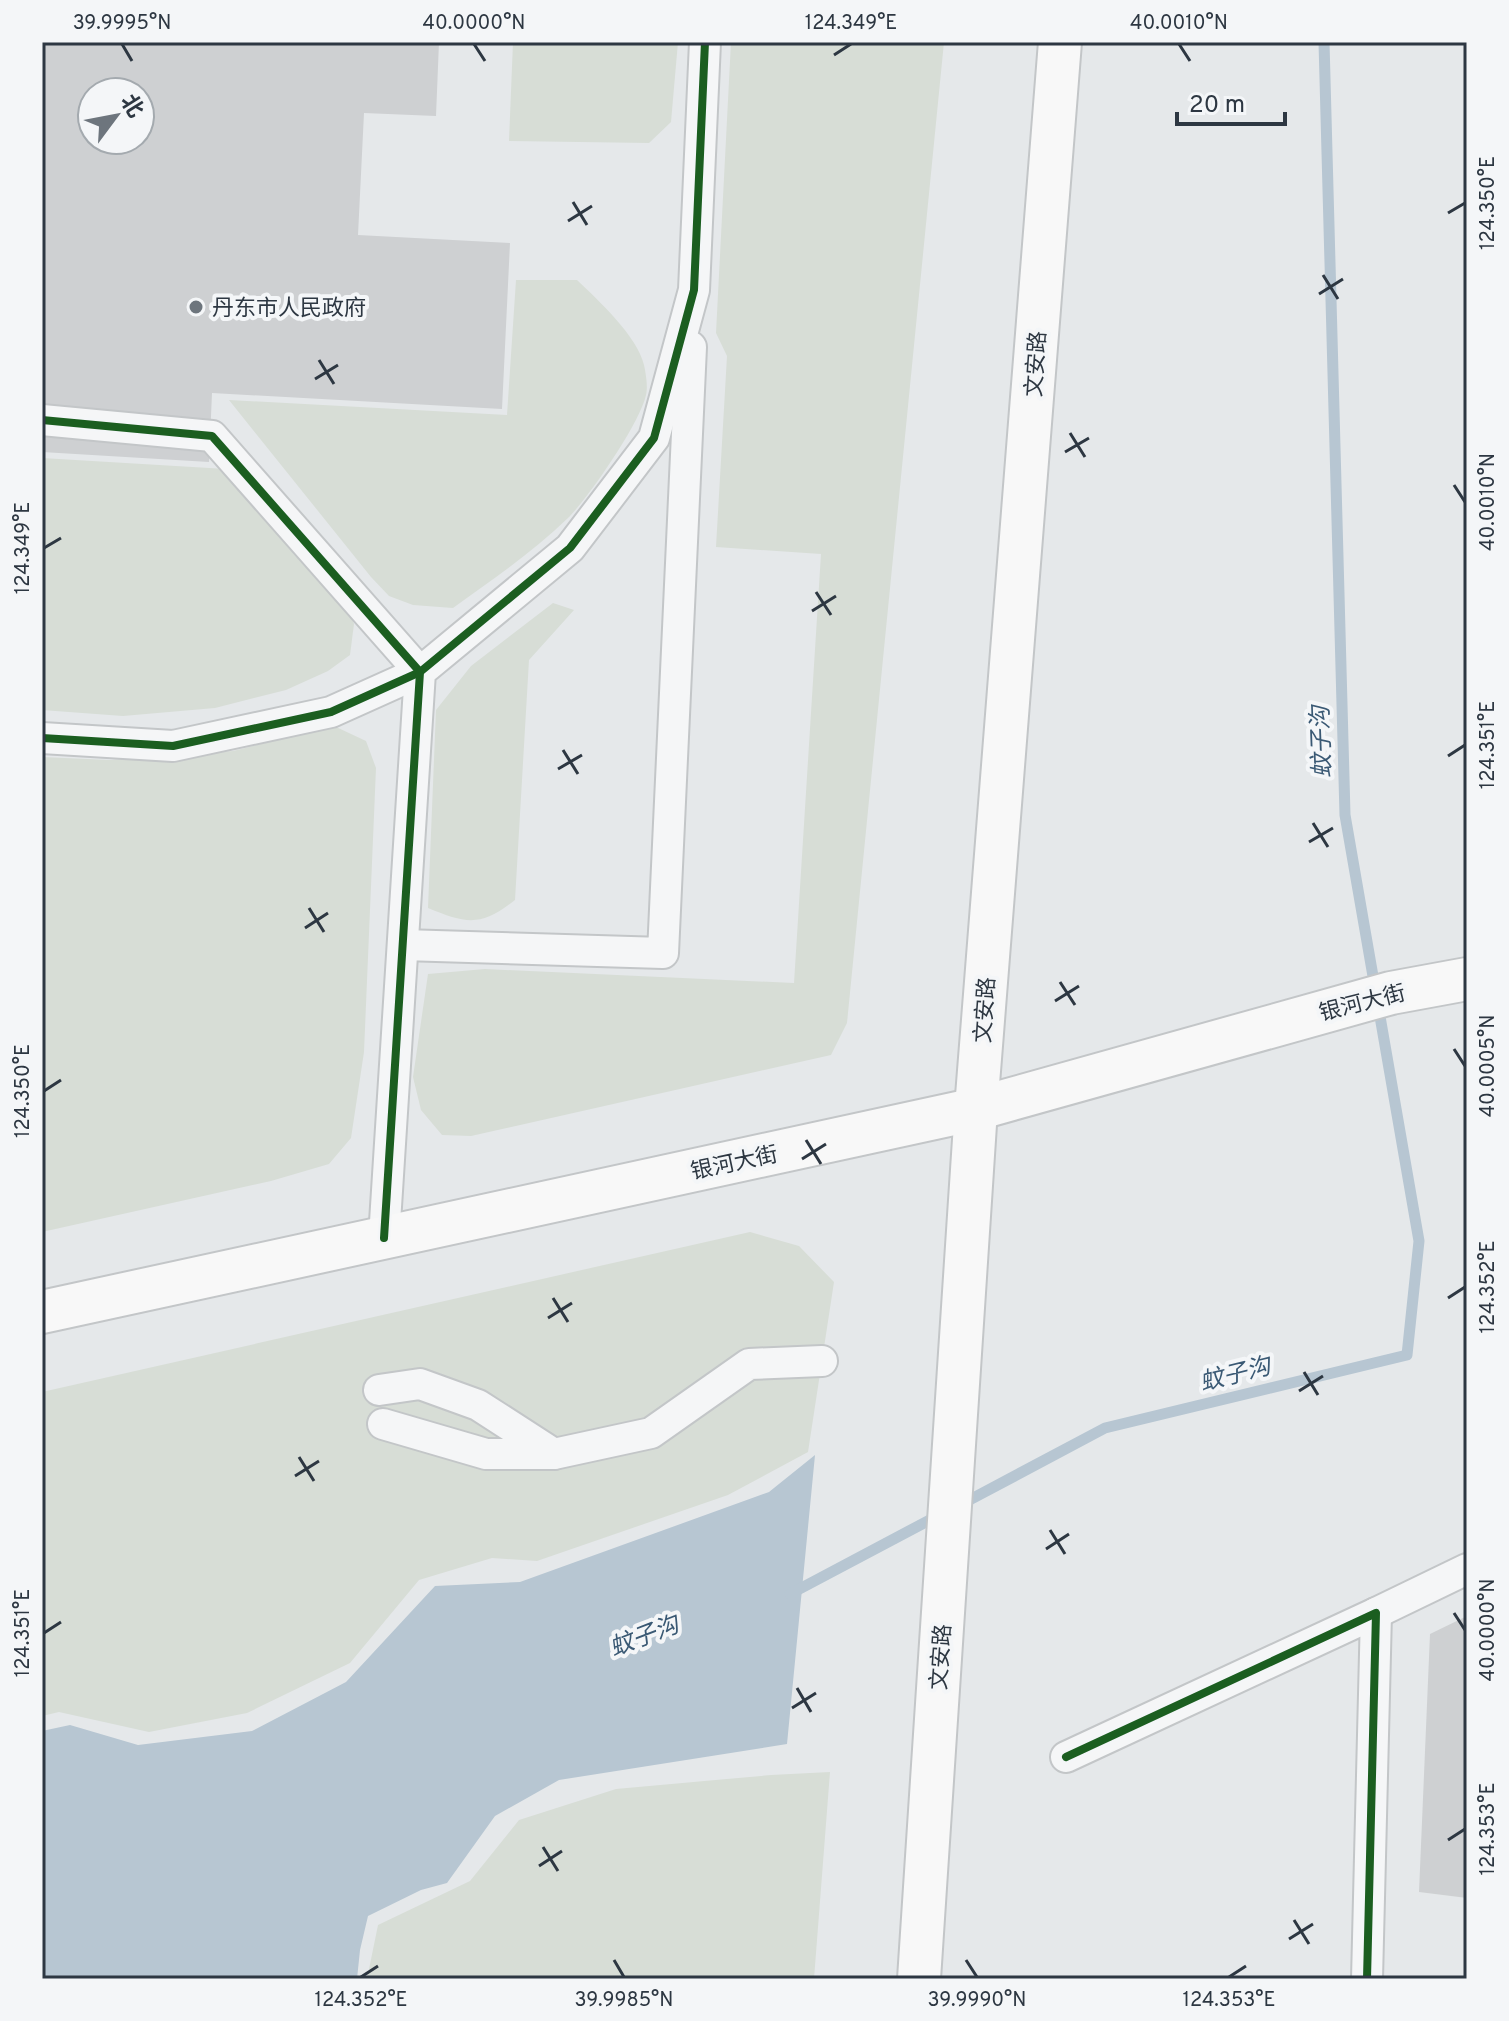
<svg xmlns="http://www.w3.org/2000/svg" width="1509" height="2021" font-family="Overpass,'Noto Sans SC',sans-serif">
  <rect width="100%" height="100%" fill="#e5e8ea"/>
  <g fill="#d7ddd6">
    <polygon points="513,42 678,42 671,122 649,143 509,141"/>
    <polygon points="731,42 944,42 847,1023 831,1055 471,1136 442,1135 421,1110 413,1077 428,974 485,969 794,983 821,554 716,547 727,356 716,333"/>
    <path d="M516,280H577C598,300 638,337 644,365C646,374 648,387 646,395C640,423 589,497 568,518C533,552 492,580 453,608L413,605L389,596L371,577L229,400L507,415Z"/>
    <polygon points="42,458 226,469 346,604 354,624 350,655 328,671 286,690 215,708 123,716 42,710"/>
    <path d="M553,603L574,610L529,660L515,900C481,927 467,924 428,908L436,710L471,666Z"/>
    <polygon points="334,726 366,741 376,768 364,1052 351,1138 329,1164 271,1181 42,1232 42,757 110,760 233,751"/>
    <polygon points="750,1232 799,1246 834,1282 808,1452 728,1495 537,1561 492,1558 419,1580 350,1663 247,1713 149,1732 59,1712 42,1716 42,1392"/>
    <polygon points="830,1772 814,1979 367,1979 378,1925 470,1881 519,1820 616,1789 771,1775"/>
  </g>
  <polygon fill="#b7c6d2" points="815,1455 787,1744 559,1780 495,1816 447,1883 421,1890 368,1916 360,1950 357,1979 42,1979 42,1731 70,1725 138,1745 252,1731 346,1682 435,1586 520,1582 769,1492"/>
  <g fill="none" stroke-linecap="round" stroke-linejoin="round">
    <g stroke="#b7c6d2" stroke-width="11">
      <polyline points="960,1505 1105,1428 1407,1355 1419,1241 1345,815 1324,42"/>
      <polyline points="790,1594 941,1514"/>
    </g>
  </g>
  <g fill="#ced0d2" fill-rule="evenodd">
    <path d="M42,42H439L436,116L364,113L358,235L510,243L502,409L212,393L209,462L42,452ZM92,92H140V140H92Z"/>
    <polygon points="1467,1616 1467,1898 1419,1892 1430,1634"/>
  </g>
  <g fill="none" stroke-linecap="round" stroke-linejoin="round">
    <g stroke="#c3c6c8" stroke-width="34">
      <g id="minor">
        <polyline points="42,420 212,436 420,672 331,712 173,746 42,738"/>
        <polyline points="403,945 663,953 691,347"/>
        <polyline points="384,1238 420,672 570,548 654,438 694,290 705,42"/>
        <polyline points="379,1390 420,1384 478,1405 554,1454 651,1433 749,1364 822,1361"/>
        <polyline points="383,1424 486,1454 554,1454"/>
        <polyline points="1376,1613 1467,1569"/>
        <polyline points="1066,1757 1376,1613 1367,1979"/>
      </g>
    </g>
    <g stroke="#c3c6c8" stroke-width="46">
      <g id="secondary">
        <polyline points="42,1312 976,1109 1391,993 1467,979"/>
        <polyline points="919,1979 976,1109 1060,42"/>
      </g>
    </g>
    <use href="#minor" stroke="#f5f6f7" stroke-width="30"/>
    <use href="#secondary" stroke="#f8f8f8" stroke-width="42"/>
    <g stroke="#f4f6f8" stroke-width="13">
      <g id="cycleway">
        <polyline points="42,420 212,436 420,672 331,712 173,746 42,738"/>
        <polyline points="384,1238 420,672 570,548 654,438 694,290 705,42"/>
        <polyline points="1066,1757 1376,1613 1367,1979"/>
      </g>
    </g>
    <use href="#cycleway" stroke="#1b5e20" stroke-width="8"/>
  </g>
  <path fill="none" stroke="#2d3742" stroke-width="3" d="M122,44L132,61M474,44L485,61M1179,44L1190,61M834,55L851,44M573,202L587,225M1448,213L1465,203M568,221L592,206M1323,275L1338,299M1319,294L1343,279M319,360L334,384M315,379L338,365M1070,433L1085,457M1065,452L1089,438M1454,485L1465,502M44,548L61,538M816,592L831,615M812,611L836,596M563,750L578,774M1448,756L1465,745M558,769L582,755M1313,823L1328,847M1309,842L1333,828M309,908L324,932M305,928L328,913M1060,982L1075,1005M1055,1001L1079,986M1454,1049L1465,1066M44,1091L61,1080M806,1140L821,1164M802,1159L826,1144M553,1298L568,1322M1448,1298L1465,1287M548,1318L572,1303M1304,1372L1318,1395M1299,1391L1323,1376M299,1457L314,1481M295,1476L319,1461M1050,1530L1065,1554M1046,1549L1069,1534M1454,1613L1465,1630M44,1633L61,1622M797,1688L811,1712M792,1708L816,1693M1448,1840L1465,1829M543,1847L558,1871M539,1866L562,1851M1294,1920L1309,1944M1289,1939L1313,1924M614,1960L624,1977M966,1960L977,1977M361,1977L378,1966M1229,1977L1246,1966"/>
  <circle fill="#6d757d" stroke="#f4f6f8" stroke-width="3" cx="196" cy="307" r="8"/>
  <g text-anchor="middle" stroke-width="8" stroke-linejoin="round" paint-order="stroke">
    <g font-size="22" fill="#2d3742" stroke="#f4f6f8" text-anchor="start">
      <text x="212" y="315">丹东市人民政府</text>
    </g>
    <g font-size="22" fill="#2d3742" stroke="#f4f6f8">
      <text transform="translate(1035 364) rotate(-86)" y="8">文安路</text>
      <text transform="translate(1362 1002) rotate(-14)" y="8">银河大街</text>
      <text transform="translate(984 1010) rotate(-86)" y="8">文安路</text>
      <text transform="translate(734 1162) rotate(-12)" y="8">银河大街</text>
      <text transform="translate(940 1657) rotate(-86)" y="8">文安路</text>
    </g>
    <g font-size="24" font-style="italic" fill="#3a5974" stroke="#f4f6f8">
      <text transform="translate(1321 742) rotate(-92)" y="8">蚊子沟</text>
      <text transform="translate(1235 1374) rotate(-14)" y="8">蚊子沟</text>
      <text transform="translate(644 1636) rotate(-21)" y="8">蚊子沟</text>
    </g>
  </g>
  <rect width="1509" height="2021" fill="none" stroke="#f4f6f8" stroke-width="88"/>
  <g transform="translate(116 116) rotate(58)"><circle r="38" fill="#f4f6f8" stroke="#a4aaaf" stroke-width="2"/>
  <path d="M0-6L14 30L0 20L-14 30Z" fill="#6d757d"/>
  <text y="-12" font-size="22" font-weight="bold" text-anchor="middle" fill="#2d3742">北</text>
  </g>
  <path d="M1177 112v12h108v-12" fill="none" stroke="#2d3742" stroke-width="4"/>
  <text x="1189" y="112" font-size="24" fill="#2d3742" stroke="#f4f6f8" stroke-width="6" paint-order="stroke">20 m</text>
  <rect x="44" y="44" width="1421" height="1933" fill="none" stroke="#2d3742" stroke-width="3"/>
  <g font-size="20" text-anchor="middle" fill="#2d3742">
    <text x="122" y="29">39.9995°N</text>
    <text x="474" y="29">40.0000°N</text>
    <text x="851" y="29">124.349°E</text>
    <text x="1179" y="29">40.0010°N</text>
    <text transform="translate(1487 203) rotate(-90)" y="7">124.350°E</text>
    <text transform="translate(1487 502) rotate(-90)" y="7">40.0010°N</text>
    <text transform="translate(22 548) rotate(-90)" y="7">124.349°E</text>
    <text transform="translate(1487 745) rotate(-90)" y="7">124.351°E</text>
    <text transform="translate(1487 1066) rotate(-90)" y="7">40.0005°N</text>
    <text transform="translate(22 1091) rotate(-90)" y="7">124.350°E</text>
    <text transform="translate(1487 1287) rotate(-90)" y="7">124.352°E</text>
    <text transform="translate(1487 1630) rotate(-90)" y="7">40.0000°N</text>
    <text transform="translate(22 1633) rotate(-90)" y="7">124.351°E</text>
    <text transform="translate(1487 1829) rotate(-90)" y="7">124.353°E</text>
    <text x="361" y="2006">124.352°E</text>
    <text x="624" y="2006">39.9985°N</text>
    <text x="977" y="2006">39.9990°N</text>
    <text x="1229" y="2006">124.353°E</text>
  </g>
</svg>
